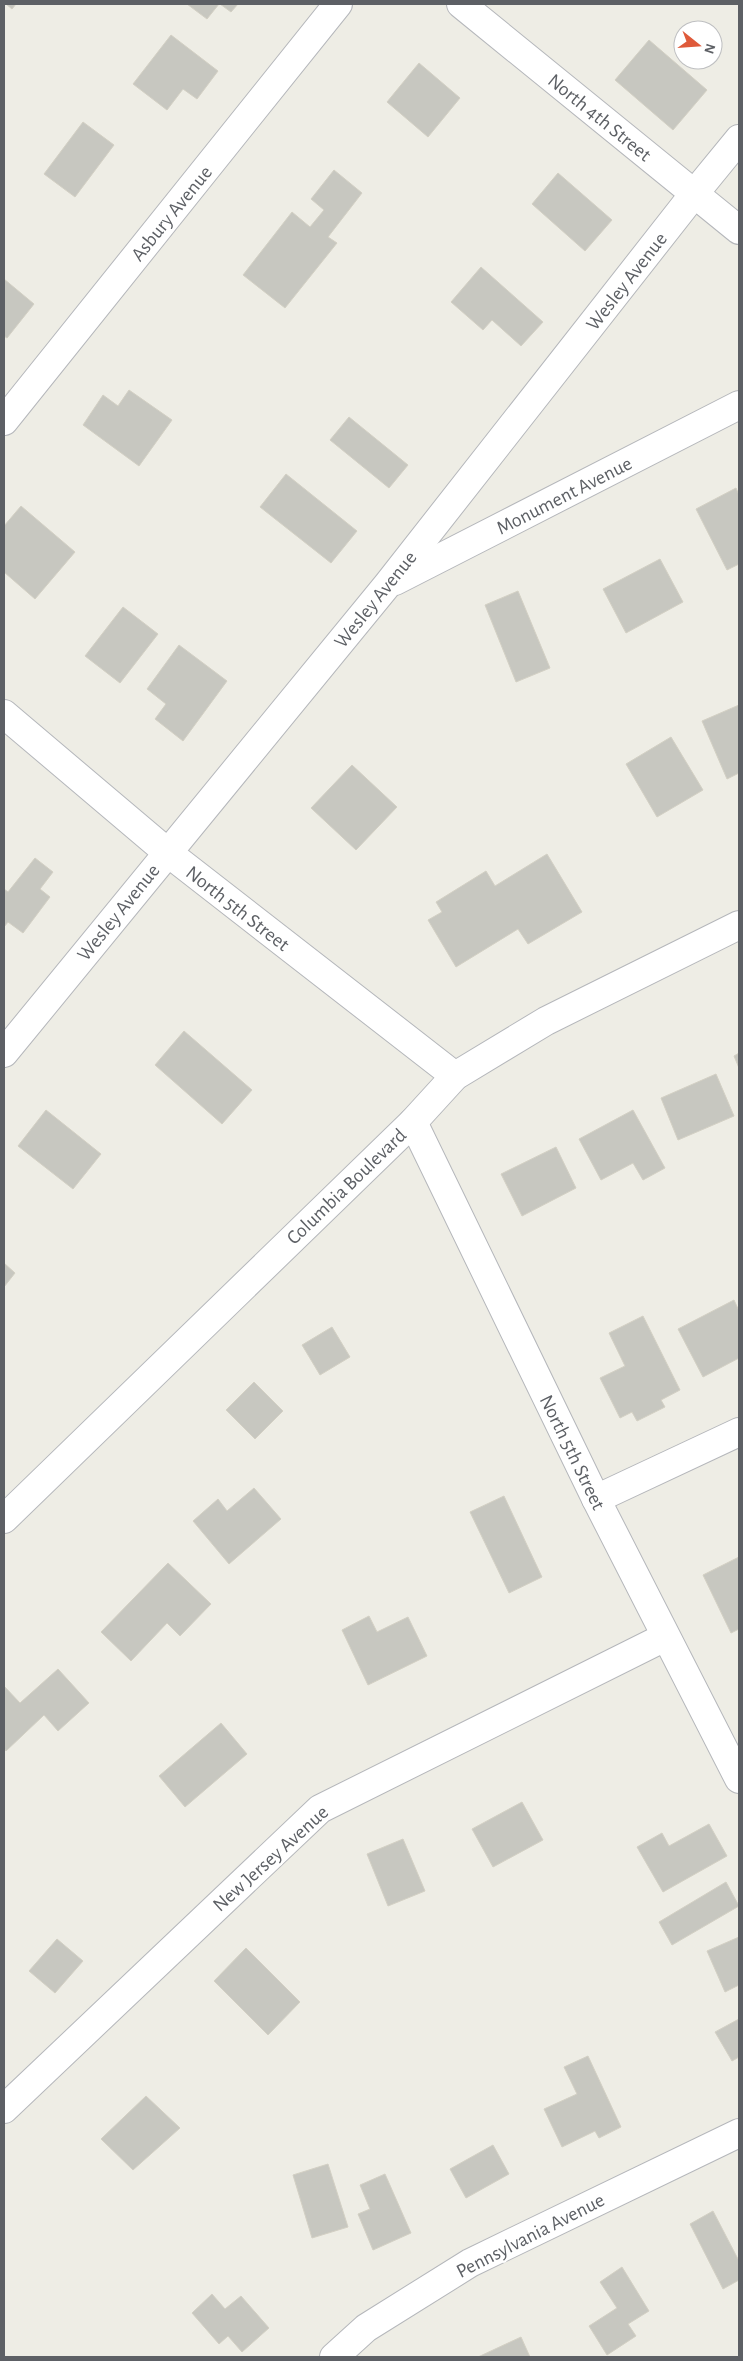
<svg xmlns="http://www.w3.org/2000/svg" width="743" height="2361" font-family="'Alegreya Sans',sans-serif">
  <rect width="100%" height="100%" fill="#eeede5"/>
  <g fill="#c7c7c0" stroke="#d3d0c4">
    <polygon points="6,4 16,4 12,9"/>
    <polygon points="187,4 219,4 207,19"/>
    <polygon points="220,4 238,4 231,12"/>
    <polygon points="171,35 218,71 197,99 183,89 167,110 133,84"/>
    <polygon points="649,40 707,90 673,130 615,80"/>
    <polygon points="419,63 460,98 428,137 387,102"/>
    <polygon points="83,122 114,145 75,197 44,174"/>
    <polygon points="334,170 362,193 328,237 337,243 285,308 243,275 292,212 310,227 324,210 311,199"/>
    <polygon points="558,173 612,220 585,251 532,204"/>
    <polygon points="481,267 543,322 521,346 492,320 483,330 451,302"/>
    <polygon points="4,279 34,304 7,338 4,336"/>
    <polygon points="129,390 172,420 139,466 83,425 103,395 118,406"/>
    <polygon points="349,417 408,465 389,488 330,440"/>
    <polygon points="286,474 357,531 331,563 260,507"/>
    <polygon points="736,488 739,495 739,564 727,570 696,509"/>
    <polygon points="21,506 75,552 35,599 4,572 4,526"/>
    <polygon points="660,559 683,602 626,633 603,589"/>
    <polygon points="518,591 550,668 516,682 485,605"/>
    <polygon points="123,607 158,634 120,683 85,656"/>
    <polygon points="179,645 227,681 183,741 155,719 166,704 147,689"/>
    <polygon points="739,705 739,773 727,779 702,721"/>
    <polygon points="671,737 703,790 657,817 626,764"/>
    <polygon points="352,765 397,807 356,850 311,808"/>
    <polygon points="547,854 582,912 528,944 518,929 456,967 428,920 442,912 436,902 486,871 495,886"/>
    <polygon points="35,858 53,872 40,889 50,897 23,933 8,922 4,927 4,889 8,892"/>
    <polygon points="184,1031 252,1090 222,1124 155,1065"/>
    <polygon points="739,1053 739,1068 734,1056"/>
    <polygon points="716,1074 734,1116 678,1140 661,1098"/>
    <polygon points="46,1110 101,1154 73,1189 18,1146"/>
    <polygon points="633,1110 665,1168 643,1180 633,1163 601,1180 579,1139"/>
    <polygon points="556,1147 576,1188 522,1216 501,1174"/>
    <polygon points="4,1263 15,1273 4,1287"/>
    <polygon points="734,1300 739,1311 739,1358 703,1377 678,1329"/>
    <polygon points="643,1316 680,1390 661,1400 665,1407 637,1421 632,1412 620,1418 600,1378 625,1366 609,1333"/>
    <polygon points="332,1327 350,1357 320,1375 302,1345"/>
    <polygon points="254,1382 283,1411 255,1439 226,1410"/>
    <polygon points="254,1488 281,1519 229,1564 193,1521 218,1499 227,1511"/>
    <polygon points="504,1496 542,1577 509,1593 470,1512"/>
    <polygon points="739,1557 739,1629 731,1633 703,1575"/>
    <polygon points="168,1563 211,1604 180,1636 167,1623 131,1661 101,1632"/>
    <polygon points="369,1616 377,1632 408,1617 427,1656 368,1685 342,1630"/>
    <polygon points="58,1669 89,1703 58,1731 44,1715 6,1751 4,1748 4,1686 20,1703"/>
    <polygon points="221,1723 247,1754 185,1807 159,1776"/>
    <polygon points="522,1802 543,1840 493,1867 472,1829"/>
    <polygon points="709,1824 727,1856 663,1892 637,1847 662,1833 669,1846"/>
    <polygon points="403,1839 425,1891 388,1906 367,1854"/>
    <polygon points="726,1882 739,1906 672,1945 659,1922"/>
    <polygon points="739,1937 739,1985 725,1992 707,1951"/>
    <polygon points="57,1939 83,1961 55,1993 29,1971"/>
    <polygon points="246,1948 300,2002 268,2035 214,1981"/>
    <polygon points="739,2019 739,2057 732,2061 715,2032"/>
    <polygon points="588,2056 621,2127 599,2138 595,2131 562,2147 544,2109 577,2094 564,2067"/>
    <polygon points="146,2096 180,2128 133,2170 101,2139"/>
    <polygon points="493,2145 509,2174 466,2198 450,2169"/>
    <polygon points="328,2164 348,2227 312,2238 293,2175"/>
    <polygon points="385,2174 411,2233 373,2250 358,2214 370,2209 360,2185"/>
    <polygon points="713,2211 739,2261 739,2280 723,2289 690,2224"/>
    <polygon points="622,2267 649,2311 628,2324 636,2336 607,2355 589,2326 617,2308 600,2282"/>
    <polygon points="212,2294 225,2309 241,2296 269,2328 242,2352 228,2336 219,2344 192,2313"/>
    <polygon points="521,2337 530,2357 478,2357"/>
  </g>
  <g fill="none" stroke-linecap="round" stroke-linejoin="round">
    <g stroke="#b5b7bb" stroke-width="30">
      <g id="minor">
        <polyline points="461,4 739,230"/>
        <polyline points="4,421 338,4"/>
        <polyline points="395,581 739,405"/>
        <polyline points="4,714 167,852 455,1076"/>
        <polyline points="4,1053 388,584 694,194 739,139"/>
        <polyline points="413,1122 596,1499 739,1779"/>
        <polyline points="596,1499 739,1432"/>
        <polyline points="4,2109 320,1809 665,1637"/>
        <polyline points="334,2357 366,2328 470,2263 739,2133"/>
      </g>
    </g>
    <g stroke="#b5b7bb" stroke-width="30">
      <polyline id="tertiary" points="4,1519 413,1122 455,1076 546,1021 739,925"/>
    </g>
    <use href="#minor" stroke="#fff" stroke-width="28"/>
    <use href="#tertiary" stroke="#fff" stroke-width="28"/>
  </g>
  <g text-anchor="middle" stroke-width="4.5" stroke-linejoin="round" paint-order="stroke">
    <g font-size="20" fill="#5d6065" stroke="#fff">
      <text transform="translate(600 117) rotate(39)" y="7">North 4th Street</text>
      <text transform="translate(171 213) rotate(-51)" y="7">Asbury Avenue</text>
      <text transform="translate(626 281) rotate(-52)" y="7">Wesley Avenue</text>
      <text transform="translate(564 495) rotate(-27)" y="7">Monument Avenue</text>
      <text transform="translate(375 599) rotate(-51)" y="7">Wesley Avenue</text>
      <text transform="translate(238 908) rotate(38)" y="7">North 5th Street</text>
      <text transform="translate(118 912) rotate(-51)" y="7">Wesley Avenue</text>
      <text transform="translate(346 1186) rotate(-44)" y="7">Columbia Boulevard</text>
      <text transform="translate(573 1452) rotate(64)" y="7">North 5th Street</text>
      <text transform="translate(270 1858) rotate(-42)" y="7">New Jersey Avenue</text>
      <text transform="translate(530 2235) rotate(-27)" y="7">Pennsylvania Avenue</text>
    </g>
  </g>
  <rect width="743" height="2361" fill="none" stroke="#5d6065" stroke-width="10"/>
  <g transform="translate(698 45) rotate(107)"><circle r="24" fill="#ffffff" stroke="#bebfc1"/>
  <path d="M0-4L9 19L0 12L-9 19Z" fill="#df5a3a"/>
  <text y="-8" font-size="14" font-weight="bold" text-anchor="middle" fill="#5d6065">N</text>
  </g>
</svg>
